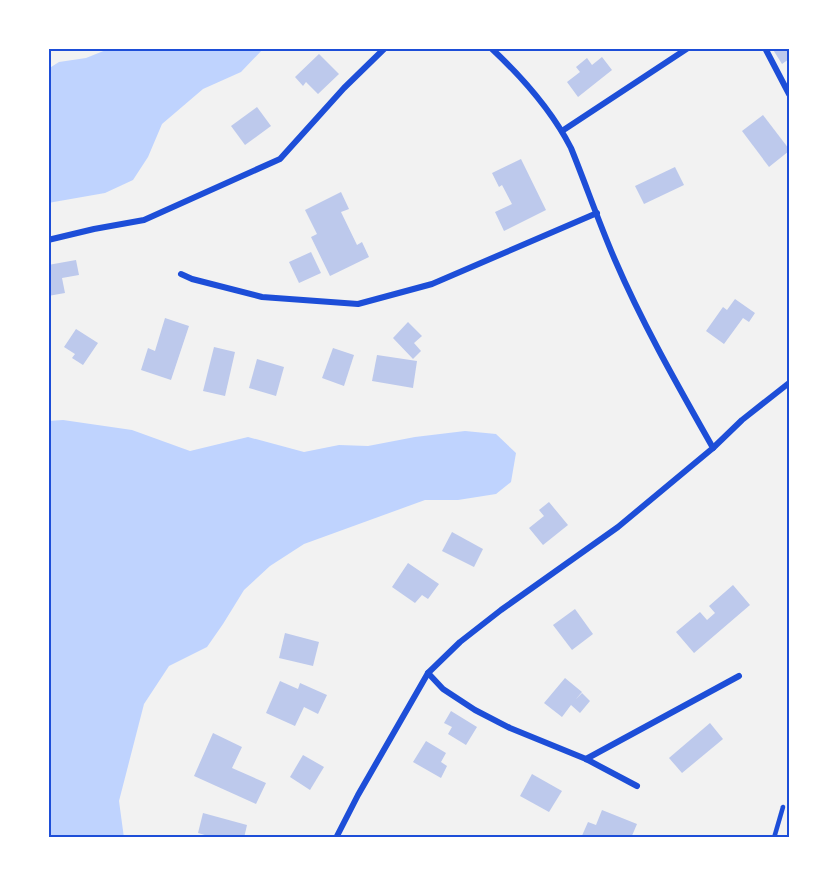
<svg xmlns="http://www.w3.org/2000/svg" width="837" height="886" font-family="Mulish,sans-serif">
  <rect width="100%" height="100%" fill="#f2f2f2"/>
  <g fill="#bfd3fe">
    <polygon points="111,48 264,48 241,72 203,89 162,124 148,157 133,180 105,193 48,203 48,69 59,62 86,58"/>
    <polygon points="63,420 132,430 190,451 248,437 304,452 339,445 368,446 415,437 465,431 496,434 516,453 511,482 496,494 458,500 425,500 304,544 270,566 244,590 223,624 207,647 169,666 144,704 119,801 124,838 48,838 48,421"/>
  </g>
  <g fill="#bdc9ec">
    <polygon points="772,48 789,48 789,59 782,64"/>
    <polygon points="319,54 339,74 318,94 306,82 303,86 295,77"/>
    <polygon points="602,57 612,70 578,97 567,82 580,72 576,67 587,58 592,65"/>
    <polygon points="257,107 271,126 245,145 231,126"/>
    <polygon points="763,115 789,149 789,151 769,167 742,131"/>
    <polygon points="521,159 546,210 504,231 495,212 512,204 502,185 499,187 492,173"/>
    <polygon points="675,167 684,185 644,204 635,186"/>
    <polygon points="341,192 349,209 341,212 357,245 362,242 369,257 330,276 311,237 317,234 305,210"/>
    <polygon points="311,252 321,273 299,283 289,262"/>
    <polygon points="76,260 79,275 62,278 65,293 48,296 48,265"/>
    <polygon points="735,299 755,313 749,322 743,318 724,344 706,331 723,307 727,310"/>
    <polygon points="165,318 189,326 171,380 141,370 148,348 155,351"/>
    <polygon points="408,322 422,336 414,343 421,351 413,359 393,338"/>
    <polygon points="76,329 98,343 83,365 72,358 75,354 64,347"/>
    <polygon points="214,347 235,352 225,396 203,391"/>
    <polygon points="333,348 354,355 344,386 322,378"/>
    <polygon points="377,355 417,361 413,388 372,381"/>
    <polygon points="257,359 284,367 276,396 249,388"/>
    <polygon points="549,502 568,525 543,545 529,528 544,516 539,510"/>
    <polygon points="452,532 483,549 474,567 442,551"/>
    <polygon points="408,563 439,584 428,599 422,595 415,603 392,587"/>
    <polygon points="733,585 750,605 694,653 676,632 700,612 707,620 715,613 709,606"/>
    <polygon points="575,609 593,634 572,650 553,625"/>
    <polygon points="285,633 319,642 313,666 279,658"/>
    <polygon points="565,678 582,692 576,699 582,693 590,701 580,713 571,705 562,717 544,703"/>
    <polygon points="280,681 298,689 300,683 327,695 318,714 304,707 295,726 266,713"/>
    <polygon points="451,711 477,727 466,745 448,734 452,727 444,723"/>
    <polygon points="710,723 723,739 682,773 669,758"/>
    <polygon points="213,733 242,747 232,768 266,783 256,804 194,776"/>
    <polygon points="426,741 446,753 441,762 447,766 441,778 413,762"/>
    <polygon points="303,755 324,767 310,790 290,777"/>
    <polygon points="532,774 562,791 549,812 520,796"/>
    <polygon points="602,810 637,824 631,838 581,838 588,822 596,825"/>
    <polygon points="203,813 247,825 244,838 215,838 198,833"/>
  </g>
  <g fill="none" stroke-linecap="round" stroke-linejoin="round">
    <polyline stroke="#1d4ed8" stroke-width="4.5" points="774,838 783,807"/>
    <g stroke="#1d4ed8" stroke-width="6">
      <polyline points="765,48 789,94"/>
      <polyline points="562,131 688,48"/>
      <polyline points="48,240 94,229 144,220 280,159 344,88 385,48"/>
      <polyline points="181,274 192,279 262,297 358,304 432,284 597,213"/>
      <polyline points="713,448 742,420 789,383"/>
      <polyline points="428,673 443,689 475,710 510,728 586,759 637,786"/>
      <polyline points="586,759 739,676"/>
      <path d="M336,838L358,795L428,673L460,642L501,610L618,527L713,448C678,386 643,325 615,260C599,223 586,185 571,148C552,111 522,77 491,48"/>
    </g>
  </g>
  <rect width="837" height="886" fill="none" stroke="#ffffff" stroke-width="99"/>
  <rect x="50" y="50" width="738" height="786" fill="none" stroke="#1d4ed8" stroke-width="2"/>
</svg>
